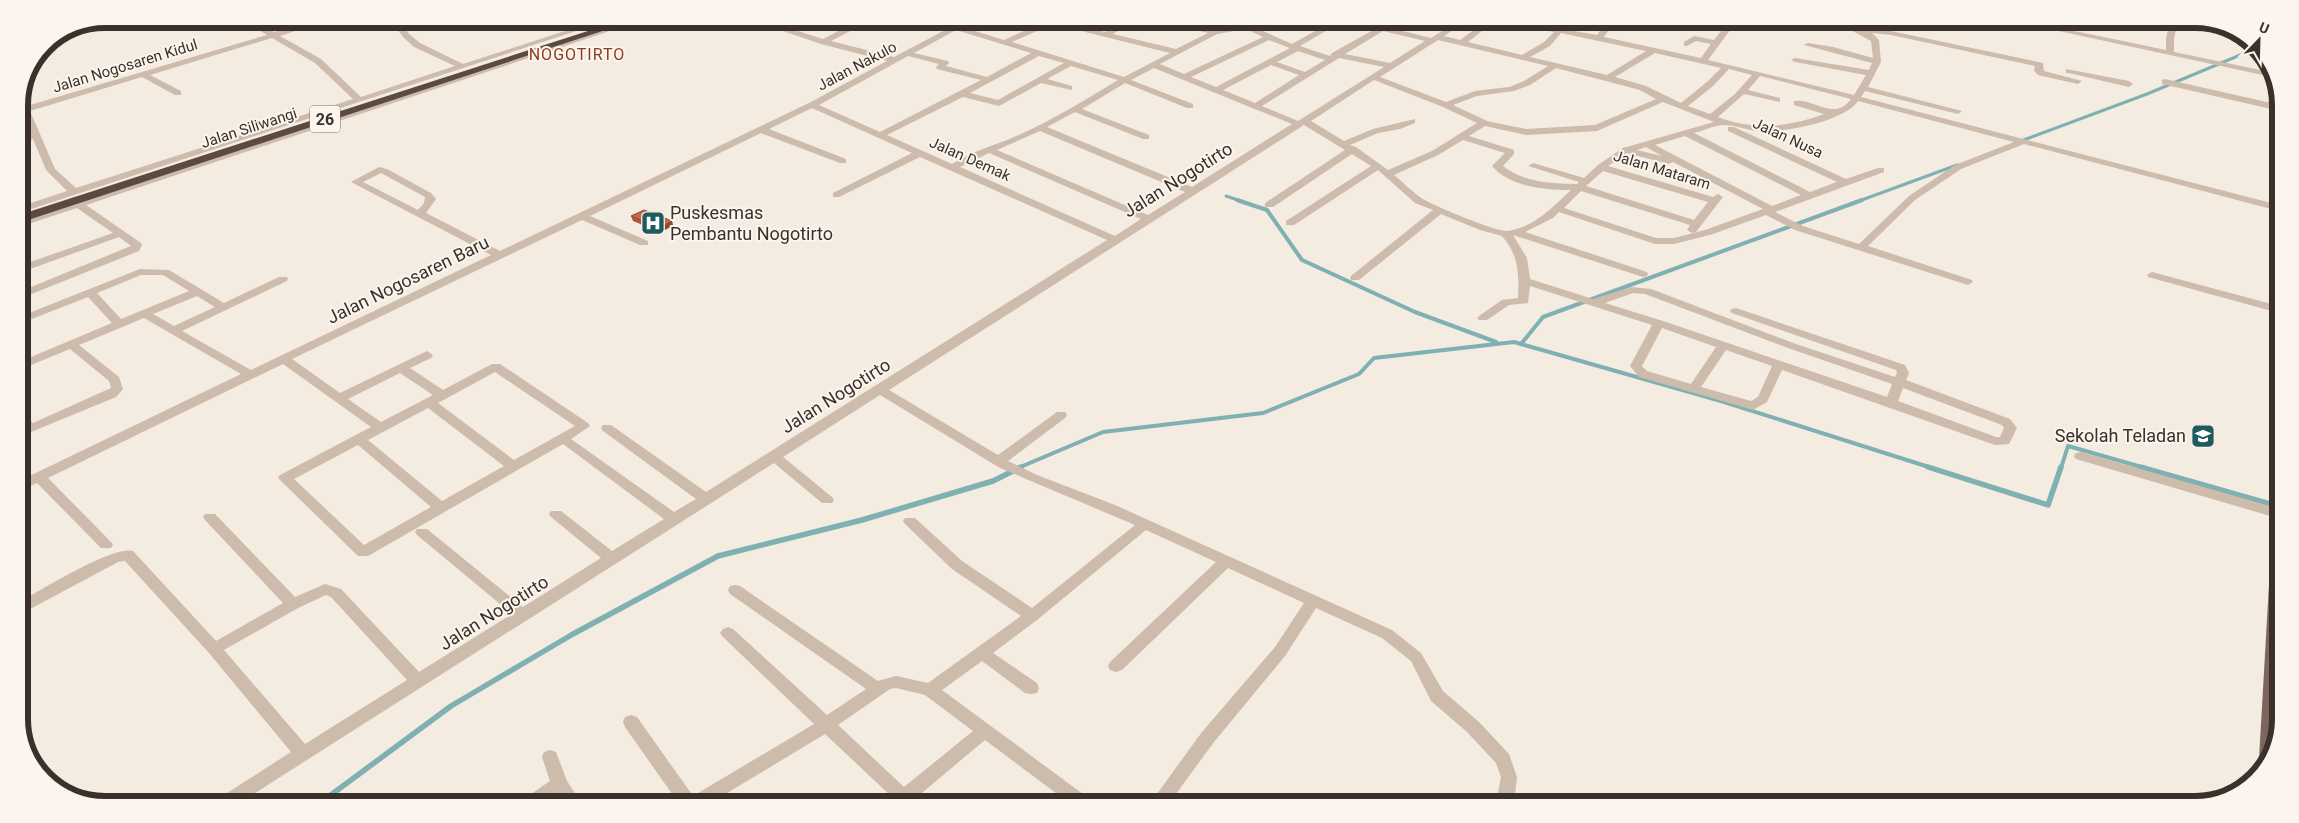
<svg xmlns="http://www.w3.org/2000/svg" width="2299" height="823" font-family="Roboto,sans-serif">
  <rect width="100%" height="100%" fill="#f4ebe1"/>
  <g fill="none" stroke-linecap="round" stroke-linejoin="round">
    <g stroke="#7fb0b2" stroke-width="3">
      <polyline points="2021,141 2147,94 2257,48"/>
      <polyline points="1226,196 1241,201"/>
      <polyline points="1859,201 1957,165"/>
    </g>
    <g stroke="#7fb0b2" stroke-width="4">
      <polyline points="1237,200 1267,210 1302,260 1415,312 1496,342"/>
      <polyline points="1521,344 1543,317 1862,200"/>
      <polyline points="1018,468 1103,432 1263,413 1359,374 1374,358 1514,342 1721,401 1932,468"/>
      <polyline points="2061,468 2068,446 2145,468"/>
    </g>
    <g stroke="#7fb0b2" stroke-width="5.5">
      <polyline points="1928,467 2048,505 2061,467"/>
      <polyline points="2140,467 2277,506"/>
      <polyline points="324,800 451,706 573,634 718,556 862,520 993,481 1021,467"/>
    </g>
    <path fill="#7fb0b2" fill-rule="evenodd" d="M104,19H128C120,31 84,30 70,32L64,30L72,25Z"/>
    <g fill="#cdbbac" fill-rule="evenodd">
      <path d="M241,19H251L274,32L318,19H331L280,36L321,59L361,97L455,66L414,47L403,37L390,19H399L409,34L420,43L463,64L599,20H610L19,213V207L67,191L46,170L33,139L19,144V138L31,134L19,107L20,97L27,106L267,35ZM272,38L315,63L353,99L76,188L55,169L30,111L142,77L175,95H181V91L150,75Z"/>
      <polygon points="632,20 643,20 86,205 141,243 142,245 139,251 19,299 19,292 131,246 119,237 19,273 19,266 113,233 77,208 19,227 19,221"/>
      <path d="M751,20H763L823,39C847,27 869,10 895,28L891,30L866,23L831,41L894,57L949,28L927,20L941,21L954,25L962,21H971L962,27L1004,40L1046,21H1060L1105,32L1125,21H1135L1113,34L1176,49L1208,33L1160,21H1175L1215,30L1263,21H1281L1254,27L1292,44L1333,21H1343L1300,46L1330,56L1332,53L1375,29L1348,21H1363L1431,38L1456,22H1465L1444,36L1460,40L1485,22H1493L1468,42L1522,55L1544,42L1554,32L1512,24L1508,22H1523L1597,35L1606,22H1614L1604,37L1701,58L1711,44L1696,41L1687,46H1684V42L1694,36L1714,40L1728,22H1736L1708,60L1854,95L1866,75L1795,62L1791,60L1795,58L1869,70L1872,63L1804,45L1808,43L1833,47L1873,58L1871,41L1836,22H1847L1860,28L1891,31L2043,63L2044,71L2082,81L2078,84L2038,75L2034,71L2035,66L1891,35L1872,33L1879,40L1881,62L1868,87L1962,111L1958,114L1865,91L1861,97L2279,205V211L2024,144L1961,169L1915,200L1868,246L1972,280L1973,282L1968,285L1795,230L1766,215L1713,234L1674,244H1655L1559,212L1553,218L1525,232L1647,272L1648,274L1647,276L1643,277L1513,235L1527,258L1530,279L1593,299L1632,287L1651,289L1796,344L1895,377L1897,373L1896,370L1732,313L1730,311L1732,309L1736,308L1905,365L1909,373L1906,380L2010,419L2017,428L2009,444L1995,445L1782,370L1767,402L1753,410L1639,377L1630,366L1652,325L1530,286L1528,303L1509,305L1487,320H1479L1477,318L1479,316L1502,300L1518,298C1519,273 1519,256 1502,236L1480,230L1441,214L1359,280H1351L1350,278L1351,276L1433,210L1415,203L1378,170L1294,225H1286V221L1371,166L1352,154L1273,207H1265V203L1345,150L1304,125L889,390L998,455L1057,412H1065L1067,415L1065,418L1008,461L1037,475L1115,505L1392,630L1421,653L1443,691L1479,722L1509,754L1517,777L1514,803H1496L1501,777L1496,763L1467,732L1431,701L1411,661L1382,638L1316,608L1285,656L1214,742L1170,802H1151L1202,732L1275,647L1304,603L1228,568L1122,670L1116,672L1110,670L1108,666L1110,662L1216,562L1146,530L1037,620L993,653L1037,683L1039,688L1037,693L1031,694L1025,693L982,661L942,690L1087,797L1090,802H1068L985,740L911,802H890L892,797L825,734L714,801H677L625,727L623,722L625,717L631,715L637,717L693,796L814,724L723,637L720,633L723,629L728,627L733,629L827,715L866,689L730,594L728,590L730,586L735,585L740,586L878,681L896,676L928,683L1021,616L952,569L905,524L903,521L905,518H915L962,561L1032,608L1135,525L1000,468L880,395L783,457L832,497L834,500L832,503H822L774,463L244,800H221L224,795L291,752L209,653L125,561L118,562L19,615V602C40,591 113,545 133,551L216,641L283,603L205,520L203,517L205,514H215L295,597L325,584L341,589L419,672L512,614L417,535L415,532L417,529H427L523,607L601,558L551,517L549,514L551,511H561L612,551L664,519L563,444L368,556H358L278,478L280,475L371,427L283,364L48,478L113,544L111,548H101L37,483L19,491V481L241,374L144,318L79,345L119,377L123,389L116,397L19,437V428L22,427L19,424V413L23,414L33,423L111,388L109,381L70,349L19,370V362L22,361L19,358V347L23,349L31,357L112,323L88,297L19,324V317L140,269L169,270L224,303L279,277H287L288,279L287,281L182,331L251,370L491,255L351,182L379,167L387,169L431,193L436,199L426,213L500,251L809,103L887,61L821,44ZM1053,24L1170,53L1124,77L1012,42ZM1246,29L1263,37L1184,74L1160,64L1217,34ZM956,30L1031,53L987,77L946,66L949,63L948,61L914,53ZM1383,31L1425,41L1390,63L1345,54ZM1561,33L1646,51L1607,75L1530,57L1550,46ZM1269,40L1290,48L1216,87L1191,77ZM1438,40L1548,66L1524,81L1509,87L1475,91L1446,102L1380,77ZM1298,51L1325,60L1305,72L1277,62ZM1655,53L1721,68L1707,82L1681,103L1646,86L1615,77ZM908,56L939,64L936,67L937,69L981,80L880,132L819,105ZM1039,56L1064,63L998,100L970,93ZM1339,58L1384,67L1298,121L1262,106ZM1271,65L1299,75L1255,103L1223,90ZM1071,66L1118,80C1084,101 1049,122 1012,138C992,146 971,152 952,164L887,135L963,97L999,106L1041,83L1072,90V86L1047,79ZM1154,68L1292,124L1192,187L1047,127L1075,112L1143,139H1149V135L1082,109L1125,83L1187,108H1193V104L1131,80ZM1556,68L1640,90L1656,99L1595,125L1526,129L1487,121L1453,105L1477,96L1514,91L1530,85ZM1729,69L1752,75L1735,94L1710,114L1688,106L1713,86ZM1760,76L1851,99C1834,122 1815,98 1794,101V105L1824,114C1789,127 1754,131 1718,117L1744,94L1780,102V98L1748,90ZM1374,80L1443,107L1477,123L1432,151L1388,170L1356,147L1350,145L1378,133L1400,129L1415,123V119L1373,129L1344,141L1311,121ZM1858,101L2014,142L1955,165L1909,196L1859,244L1803,226L1775,212L1884,172V168H1878L1846,179L1734,127H1728V131L1837,182L1810,192L1694,133C1703,131 1715,125 1724,125C1735,125 1747,130 1758,131C1782,133 1844,122 1858,101ZM1663,102L1714,122L1623,148L1598,165L1584,178L1533,163L1528,166L1579,182L1577,184C1551,184 1523,182 1503,166L1514,154V150L1469,136L1485,126L1526,135L1597,131ZM812,108L912,153L833,193V197H839L920,157L1107,240L706,492L611,425H603L601,428L603,431L696,499L674,512L571,439L590,426L588,423L500,364H492L443,390L410,368L431,358L433,355L427,351L340,393L292,359L582,220L640,245H648V241L590,216L761,133L840,163H846V159L769,129ZM1040,131L1185,192L1148,215L997,150ZM1685,136L1801,195L1772,206L1655,145ZM1463,140L1505,153L1492,166C1510,187 1545,190 1571,190C1554,206 1532,229 1507,231C1494,231 1437,207 1423,199C1413,193 1403,182 1394,175L1438,155ZM1646,147L1662,156L1637,150ZM989,153L1141,219L1115,236L960,167ZM1627,153L1669,164L1673,162L1763,209L1705,230L1674,238H1656L1564,208L1581,191L1690,225L1687,230L1692,233L1696,232L1723,197L1718,194L1713,197L1608,166ZM1603,171L1708,202L1694,220L1586,186ZM381,173L425,197L424,203L418,210L363,182ZM141,275H163L189,291L121,319L97,293ZM1633,293L1645,294L1788,348L1892,384L1887,397L1663,321L1605,303ZM197,296L215,307L174,326L153,314ZM1662,328L1716,347L1691,384L1647,371L1642,366ZM1726,350L1772,366L1758,397L1751,401L1701,387ZM495,372L575,426L514,460L438,403ZM400,373L433,395L381,422L348,399ZM1903,388L2002,425L2004,428L2000,437H1996L1898,401ZM428,408L504,466L442,501L368,440ZM358,445L431,507L364,545L294,479ZM326,595L331,597L407,680L305,744L224,650L298,608ZM896,688L925,695L973,731L904,787L838,725L890,689Z"/>
      <polygon points="2022,23 2036,23 2166,50 2166,38 2170,23 2178,23 2174,38 2174,52 2270,72 2272,77"/>
      <polygon points="2066,69 2129,81 2133,84 2129,87 2069,73 2066,73"/>
      <polygon points="2165,79 2280,105 2280,111 2162,84 2162,80"/>
      <polygon points="2152,272 2279,306 2279,313 2148,277 2147,275"/>
      <polygon points="2081,452 2277,508 2277,518 2076,459 2074,456 2076,453"/>
      <polygon points="550,750 556,752 567,781 580,801 561,801 558,795 548,801 525,801 528,796 550,781 542,757 544,752"/>
    </g>
    <polygon fill="#7d675c" fill-rule="evenodd" points="2277,562 2276,746 2262,765 2259,759 2270,567 2272,563"/>
    <polygon fill="#5c4a42" fill-rule="evenodd" points="622,20 636,20 19,223 19,215"/>
  </g>
  <polygon fill="#ac5a40" points="631,216 672,221 673,226 660,232 633,221"/>
  <polygon fill="#8c4a34" points="672,221 673,226 660,232 659,228"/>
  <polygon fill="#c8694b" stroke="#8c4a34" points="644,210 672,221 659,228 631,216"/>
  <defs>
    <g id="hospital-square" transform="scale(1.25)"><rect x="-9" y="-9" width="18" height="18" rx="4" fill="#1f5a5e" stroke="#fbf5ee"/><path d="M-5-5h3v3.5h4V-5h3V5h-3V1.5h-4V5h-3Z" fill="#fff"/></g>
    <g id="school-square" transform="scale(1.25)"><rect x="-9" y="-9" width="18" height="18" rx="4" fill="#1f5a5e" stroke="#fbf5ee"/><path d="M0-5L7-2L0 1L-7-2ZM-4 1L0 2.5L4 1V4Q0 6-4 4Z" fill="#fff"/></g>
  </defs>
  <g fill-rule="evenodd">
    <use href="#hospital-square" x="653" y="223"/>
    <use href="#school-square" x="2203" y="436"/>
  </g>
  <g text-anchor="middle" stroke-width="4" stroke-linejoin="round" paint-order="stroke">
    <g font-size="15" fill="#3b302b" stroke="#fbf5ee">
      <text transform="translate(125 66) rotate(-17)" y="5">Jalan Nogosaren Kidul</text>
      <text transform="translate(857 66) rotate(-28)" y="5">Jalan Nakulo</text>
      <text transform="translate(249 128) rotate(-18)" y="5">Jalan Siliwangi</text>
      <text transform="translate(1788 138) rotate(25)" y="5">Jalan Nusa</text>
      <text transform="translate(970 159) rotate(24)" y="5">Jalan Demak</text>
      <text transform="translate(1662 170) rotate(17)" y="5">Jalan Mataram</text>
    </g>
    <g font-size="16" letter-spacing="1" fill="#8c3b22" stroke="#fbf5ee">
      <text x="577" y="60">NOGOTIRTO</text>
    </g>
    <rect fill="#fbf5ee" stroke="#756b66" stroke-width="1" x="310" y="105.5" width="30" height="27" rx="4"/>
    <g font-size="16" font-weight="bold" fill="#3b302b">
      <text x="325" y="125">26</text>
    </g>
    <g font-size="18" fill="#3b302b" stroke="#fbf5ee">
      <text transform="translate(1178 180) rotate(-32)" y="6">Jalan Nogotirto</text>
      <text transform="translate(408 280) rotate(-26)" y="6">Jalan Nogosaren Baru</text>
      <text transform="translate(836 396) rotate(-32)" y="6">Jalan Nogotirto</text>
      <text transform="translate(494 613) rotate(-32)" y="6">Jalan Nogotirto</text>
    </g>
    <g font-size="18" fill="#3b302b" stroke="#fbf5ee" text-anchor="start">
      <text x="670" y="219">Puskesmas<tspan x="670" dy="21">Pembantu Nogotirto</tspan></text>
      <text x="2186" y="442" text-anchor="end">Sekolah Teladan</text>
    </g>
  </g>
  <path d="M0 0H2299V823H0ZM105 28H2195A77 77 0 0 1 2272 105V719A77 77 0 0 1 2195 796H105A77 77 0 0 1 28 719V105A77 77 0 0 1 105 28Z" fill="#fbf5ee" fill-rule="evenodd"/>
  <path fill="none" stroke="#3b302b" stroke-width="6" d="M105 28H2195A77 77 0 0 1 2272 105V719A77 77 0 0 1 2195 796H105A77 77 0 0 1 28 719V105A77 77 0 0 1 105 28Z"/>
  <g transform="translate(2259 40) rotate(23)" stroke="#fbf5ee" stroke-width="4" paint-order="stroke">
  <path d="M0-4L9 19L0 12L-9 19Z" fill="#3b302b"/>
  <text y="-8" font-size="14" font-weight="bold" text-anchor="middle" fill="#3b302b">U</text>
  </g>
</svg>
